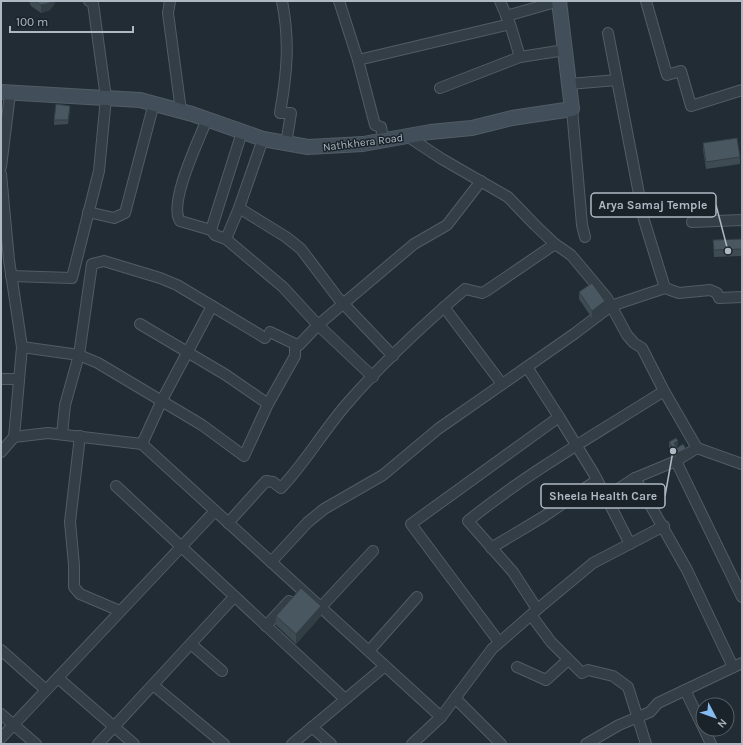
<svg xmlns="http://www.w3.org/2000/svg" width="743" height="745" font-family="Karla,sans-serif">
  <rect width="100%" height="100%" fill="#212c35"/>
  <g fill="none" stroke-linecap="round" stroke-linejoin="round">
    <g stroke="#525c64" stroke-width="12">
      <g id="street">
        <polyline points="170,1 168,13 181,111"/>
        <path d="M282,1C290,41 287,73 280,113H291L286,144"/>
        <polyline points="339,1 358,60 375,125 381,127 383,139"/>
        <polyline points="500,1 509,22"/>
        <polyline points="646,1 667,75 681,71 691,106 742,90"/>
        <polyline points="506,16 559,1"/>
        <polyline points="608,33 644,220 665,288"/>
        <polyline points="358,60 510,24 520,57 565,50"/>
        <polyline points="569,84 617,80"/>
        <polyline points="440,88 520,57"/>
        <polyline points="572,109 582,225 585,237"/>
        <path d="M207,119C199,140 168,203 180,221L211,230L215,235L226,239L283,287L318,325L373,377"/>
        <polyline points="407,136 442,159 508,197 535,225 555,244 571,255 607,298 627,335 634,343 642,348 664,391 697,448"/>
        <polyline points="1,167 10,94"/>
        <polyline points="1,174 9,260 22,347 14,437 1,452"/>
        <polyline points="239,208 286,237 301,249 338,298 393,356"/>
        <polyline points="88,212 114,218 125,213 154,103"/>
        <polyline points="692,222 742,220"/>
        <polyline points="211,230 242,132"/>
        <polyline points="226,239 239,208 263,139"/>
        <polyline points="11,276 72,278 99,171 106,98 93,3 89,1"/>
        <polyline points="212,306 265,338"/>
        <polyline points="444,307 502,384"/>
        <polyline points="270,332 295,344 299,345 318,325 414,244 447,225 481,181"/>
        <polyline points="22,347 79,355 98,363 202,425 244,456 268,404 226,375 140,324"/>
        <polyline points="527,367 559,417"/>
        <polyline points="1,379 19,379"/>
        <polyline points="268,404 295,356 295,344"/>
        <polyline points="62,434 65,405 79,355 92,264 104,261 160,278 177,285 212,306 162,400 142,444"/>
        <polyline points="80,436 70,522 74,565 74,587 80,594 120,611"/>
        <polyline points="14,437 48,433 142,444 441,717"/>
        <polyline points="676,461 742,597"/>
        <polyline points="635,478 687,570 733,667"/>
        <polyline points="116,486 345,699"/>
        <path d="M228,523L266,481L273,482L281,488C305,463 322,433 345,406C381,364 423,325 465,289L482,293L486,291L555,244"/>
        <polyline points="630,544 606,497 635,478 676,461 697,448 742,464"/>
        <polyline points="491,548 543,517 597,480"/>
        <polyline points="271,562 308,522 324,509 383,475 438,429 574,334 611,306 665,288 679,293 710,290 717,293 719,298 742,297"/>
        <polyline points="321,607 373,551"/>
        <path d="M537,609L513,572L468,521C527,473 599,432 664,391"/>
        <polyline points="531,615 551,642 582,673 588,670 613,676 628,687 646,744"/>
        <polyline points="266,626 289,601"/>
        <polyline points="499,642 411,524 559,417 594,474 606,497"/>
        <polyline points="191,644 222,671"/>
        <polyline points="1,650 46,690"/>
        <polyline points="369,651 417,597"/>
        <polyline points="517,667 546,680 568,660"/>
        <polyline points="58,678 134,744"/>
        <polyline points="153,685 224,744"/>
        <polyline points="685,690 703,727"/>
        <polyline points="455,698 501,744"/>
        <polyline points="1,714 36,744"/>
        <polyline points="312,727 331,744"/>
        <polyline points="704,729 711,744"/>
        <polyline points="1,738 215,511"/>
        <polyline points="98,744 234,597"/>
        <polyline points="292,744 385,666"/>
        <polyline points="412,744 441,717 492,649 540,607 593,563 664,526"/>
        <polyline points="586,744 619,725 650,712 658,703 742,663"/>
      </g>
    </g>
    <g stroke="#525c64" stroke-width="16">
      <polyline id="secondary" points="1,92 140,100 192,114 263,139 308,147 363,144 430,132 472,128 512,118 572,109 559,1"/>
    </g>
    <use href="#street" stroke="#343e46" stroke-width="10"/>
    <use href="#secondary" stroke="#424e59" stroke-width="14"/>
  </g>
  <g fill="#3f4b53">
    <polygon points="29,1 55,1 55,3 50,10 41,13 31,6"/>
    <polygon points="70,111 68,124 54,125 54,120"/>
    <polygon points="703,143 740,157 740,164 706,169 703,150"/>
    <polygon points="742,239 742,256 714,257 713,240"/>
    <polygon points="579,292 605,308 592,318 579,299"/>
    <polygon points="669,442 678,445 676,446 677,448 686,453 676,459 669,447"/>
    <polygon points="276,616 321,616 296,644 276,625"/>
  </g>
  <g fill="#333d44">
    <polygon points="51,1 55,1 55,3 50,10 41,13 41,5"/>
    <polygon points="605,301 605,308 592,318 592,311"/>
    <polygon points="678,441 678,445 674,448 674,443"/>
    <polygon points="686,449 686,453 676,459 676,454"/>
    <polygon points="321,606 321,616 296,644 296,634"/>
  </g>
  <g fill="#495761" stroke="#333d44">
    <polygon points="34,1 51,1 50,3 41,5"/>
    <polygon points="56,104 70,106 68,120 54,120"/>
    <polygon points="737,138 740,157 706,162 703,143"/>
    <polygon points="742,239 742,249 714,250 713,240"/>
    <polygon points="592,283 605,301 592,311 579,292"/>
    <polygon points="676,438 678,441 674,443 677,448 683,444 686,449 676,454 669,442"/>
    <polygon points="301,588 321,606 296,634 276,616"/>
  </g>
  <g text-anchor="middle" stroke-width="3" stroke-linejoin="round" paint-order="stroke">
    <g font-size="11" fill="#aeb9c3" stroke="#1a232a">
      <text transform="translate(363 142) rotate(-7)" y="4">Nathkhera Road</text>
    </g>
  </g>
  <path fill="none" stroke="#aeb9c3" stroke-width="1.5" d="M728 251L716 205M673 451L665 496"/>
  <g fill="#aeb9c3" stroke="#1a232a" stroke-width="1.5">
    <circle cx="728" cy="251" r="4"/>
    <circle cx="673" cy="451" r="4"/>
  </g>
  <g fill="#1a232a" stroke="#aeb9c3" stroke-width="1.5">
    <rect x="591" y="193" width="125" height="24" rx="4"/>
    <rect x="541" y="484" width="124" height="24" rx="4"/>
  </g>
  <g font-size="12" text-anchor="middle" font-weight="bold" fill="#aeb9c3">
    <text x="653" y="209">Arya Samaj Temple</text>
    <text x="603" y="500">Sheela Health Care</text>
  </g>
  <rect width="743" height="745" fill="none" stroke="#aeb9c3" stroke-width="4"/>
  <g transform="translate(715 717) rotate(131)"><circle r="19" fill="#1a232a" stroke="#555f67"/>
  <path d="M0-3L7 15L0 10L-7 15Z" fill="#85bcf1"/>
  <text y="-6" font-size="11" font-weight="bold" text-anchor="middle" fill="#aeb9c3">N</text>
  </g>
  <path d="M10 26v6h123v-6" fill="none" stroke="#aeb9c3" stroke-width="2"/>
  <text x="16" y="26" font-size="12" fill="#aeb9c3" stroke="#1a232a" stroke-width="3" paint-order="stroke">100 m</text>
</svg>
